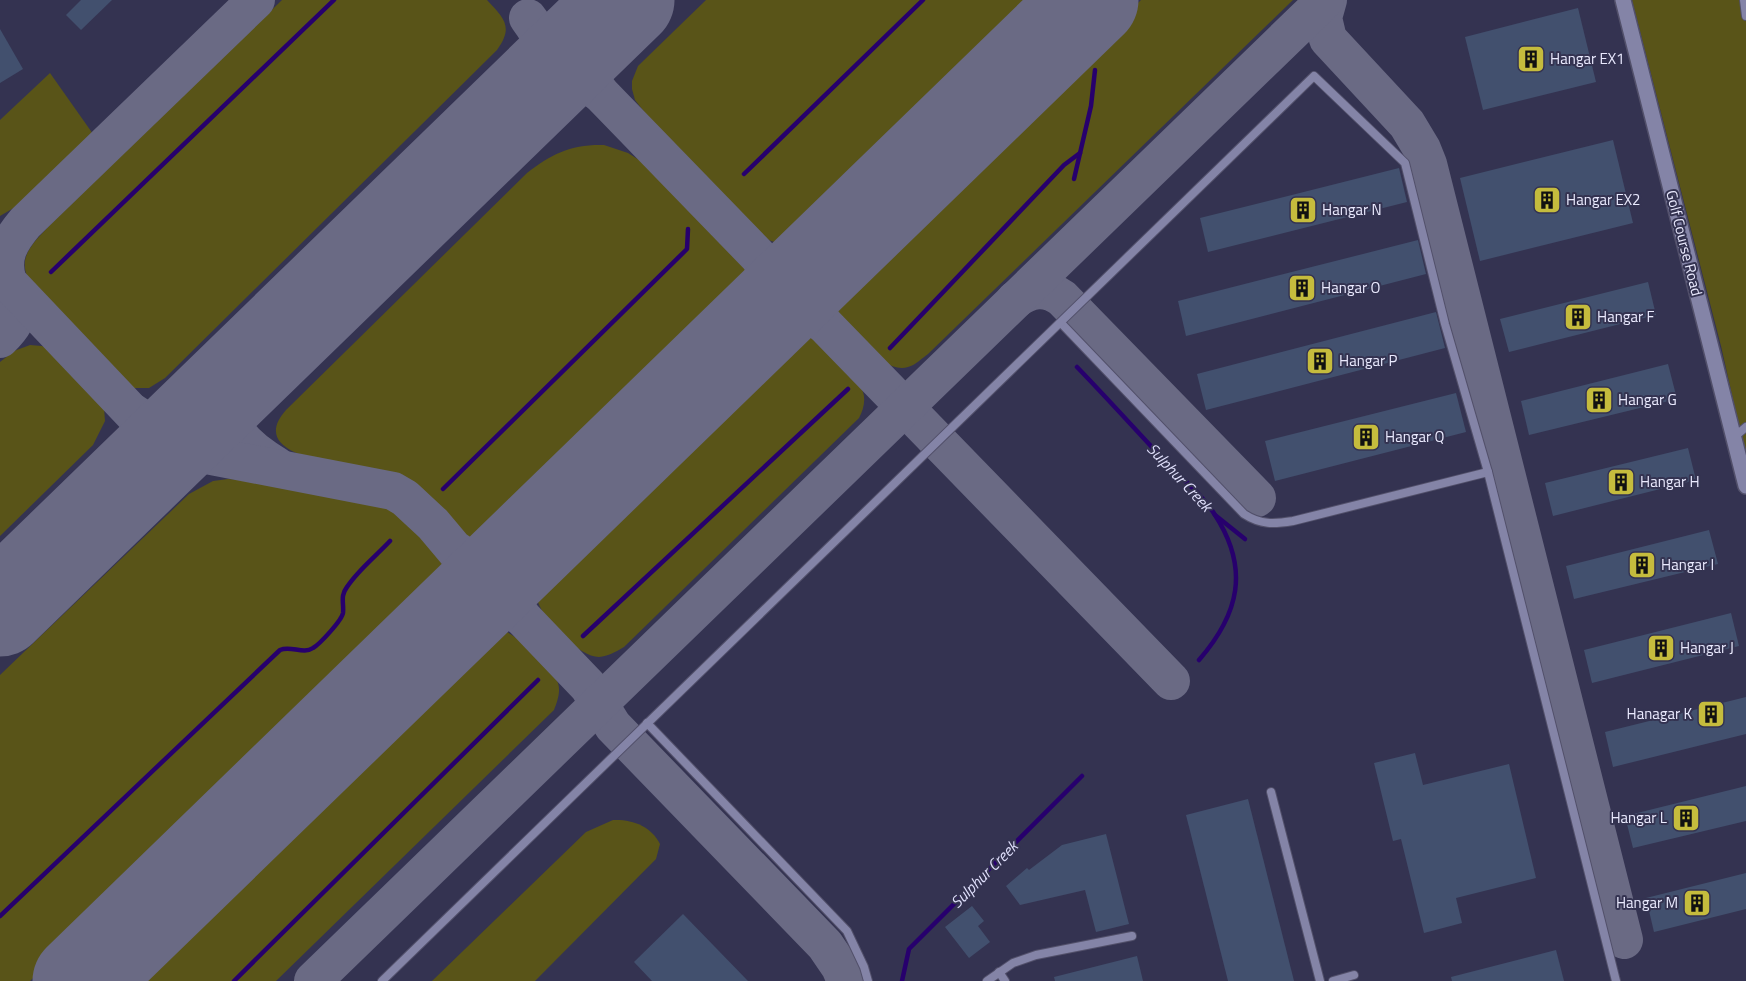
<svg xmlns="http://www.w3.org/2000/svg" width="1746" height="981" font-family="'Titillium Web',sans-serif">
  <rect width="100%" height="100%" fill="#343351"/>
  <g fill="#595418">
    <path d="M282,0H487C504,18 514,27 497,50L165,378L149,388H133L35,289C13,261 30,246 51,224Z"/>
    <path d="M706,0H1043L801,233C786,245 775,246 759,234L653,123L635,100L632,89V81L638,66Z"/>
    <path d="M1141,0H1293L928,354C922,358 916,365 908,367C883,375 851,330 835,313L834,299Z"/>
    <polygon points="1632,0 1746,0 1746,457 1721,346"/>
    <polygon points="50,73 93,134 17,206 0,216 0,120"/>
    <path d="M604,145L628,153L650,167L743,264C749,275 748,282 741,292L491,535L479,540C451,538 427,487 397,476C370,466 239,463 286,410L527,173C551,154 572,144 604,145Z"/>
    <path d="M801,333C816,335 858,377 863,392C866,401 863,410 859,418L624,647C616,652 608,656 599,657C579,657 544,621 538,602C536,595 538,587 541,580L789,338Z"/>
    <polygon points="30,345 42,346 52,351 104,408 105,421 93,445 0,536 0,362 14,351"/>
    <path d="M228,479L271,482L389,505C408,517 433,546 445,565L441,583L30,981H0V675L189,494L213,481Z"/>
    <path d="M504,631C518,635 553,669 558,683C561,692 557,702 554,710L276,981H127L485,640L493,634Z"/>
    <path d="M613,820C632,819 651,826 660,844L656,859L535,981H432L586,832Z"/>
  </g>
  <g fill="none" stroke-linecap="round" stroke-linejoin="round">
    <g stroke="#27006d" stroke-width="4.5">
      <polyline points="744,174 923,0"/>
      <polyline points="1074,179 1091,106 1095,70"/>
      <polyline points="51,272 334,0"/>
      <polyline points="890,348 1064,165 1080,153"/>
      <path d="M1077,367C1106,397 1134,428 1163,459C1179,476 1203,495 1215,515C1250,569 1239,614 1199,660"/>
      <polyline points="443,489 687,249 688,229"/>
      <polyline points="1215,515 1245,539"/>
      <polyline points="583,636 848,389"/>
      <path d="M0,916L280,650C291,645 303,655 313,648C320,644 342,620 343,613C344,603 340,596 347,587C358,570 376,556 390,541"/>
      <polyline points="234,981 538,680"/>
      <polyline points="902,981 909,949 1082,776"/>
    </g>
    <g stroke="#6a6a84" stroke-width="38">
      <polyline points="1328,0 1323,18 1328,39 1407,124 1422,149 1428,164 1624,940"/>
      <path d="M528,18C548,44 550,65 529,91L439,182L544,87C564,77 582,80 600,93C571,54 603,27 630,0"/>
      <path d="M600,93L761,259C801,291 843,238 871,213C845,241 789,283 824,324C778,291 738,344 707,373C734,343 792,301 759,257"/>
      <path d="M1015,300C1030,289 1045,286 1062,298L1257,498"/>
      <polyline points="824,324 1171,681"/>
      <path d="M0,339C15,325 24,309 14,290"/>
      <path d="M134,413C176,445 211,400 241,374"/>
      <path d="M277,466C185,411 246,374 296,321"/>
      <path d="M126,482C142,465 150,443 139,420L8,282C0,258 9,242 25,223L256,0"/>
      <path d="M84,528L159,460L177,452H191L393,491L405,498L433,524L465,562L468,574L467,590L457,611L402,668C435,639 476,583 522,617C489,571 543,534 573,503C542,531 501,586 456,550"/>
      <polyline points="522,617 588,686 613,726 825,945 840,967 846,981"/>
      <polyline points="313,981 1325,0"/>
    </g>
    <g stroke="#6a6a84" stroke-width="95">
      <polyline points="0,609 627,0"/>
      <polyline points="80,981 1091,0"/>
    </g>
  </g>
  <g fill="#42506e">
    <polygon points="81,0 112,0 81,30 66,15"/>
    <polygon points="1578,8 1596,82 1483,110 1465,37"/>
    <polygon points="0,29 23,69 0,83"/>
    <polygon points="1613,140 1633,223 1480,261 1460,178"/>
    <polygon points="1399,168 1407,202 1208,252 1200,218"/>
    <polygon points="1418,240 1426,274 1186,336 1178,301"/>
    <polygon points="1648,282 1656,315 1509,352 1500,319"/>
    <polygon points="1436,312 1445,348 1206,410 1197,374"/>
    <polygon points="1668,364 1677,399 1529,435 1521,401"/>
    <polygon points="1456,393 1466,432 1275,481 1265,441"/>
    <polygon points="1688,448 1696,480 1553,516 1545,483"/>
    <polygon points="1709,530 1718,564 1574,599 1566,566"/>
    <polygon points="1731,613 1739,646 1592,683 1584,650"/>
    <polygon points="1746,697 1746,734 1613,767 1605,732"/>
    <polygon points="1415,753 1423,785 1509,764 1536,878 1456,898 1462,923 1424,933 1401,839 1393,841 1374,763"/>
    <polygon points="1746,786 1746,821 1633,848 1625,816"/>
    <polygon points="1248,799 1294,981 1228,981 1186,815"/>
    <polygon points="1106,834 1129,924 1096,932 1085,890 1020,905 1006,886 1027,868 1029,870 1062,845"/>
    <polygon points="1746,873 1746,909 1654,932 1646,898"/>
    <polygon points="972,906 984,921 978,926 990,942 969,958 945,927"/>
    <polygon points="683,914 748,981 652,981 634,962"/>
    <polygon points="1556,950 1564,981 1452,981 1451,977"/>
    <polygon points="1137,956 1143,981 1055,981 1054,977"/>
  </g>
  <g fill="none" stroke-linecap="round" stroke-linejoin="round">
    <g stroke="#52506a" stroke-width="10">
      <g id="service">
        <polyline points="1744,0 1746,16"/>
        <path d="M1061,323L1244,514C1261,525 1274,524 1293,521L1488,472L1616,981"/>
        <polyline points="1733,438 1746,427"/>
        <polyline points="647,723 847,931 864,967 868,981"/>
        <polyline points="1271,792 1320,981"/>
        <polyline points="999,972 1005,981"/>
        <polyline points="382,981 1314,76 1405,163 1445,324 1488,472"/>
        <polyline points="987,981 1013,963 1036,955 1132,936"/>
        <polyline points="1333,981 1354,975"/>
      </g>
    </g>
    <g stroke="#52506a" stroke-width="18">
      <polyline id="minor" points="1623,0 1746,486"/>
    </g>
    <use href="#service" stroke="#8484a7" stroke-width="8"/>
    <use href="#minor" stroke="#8484a7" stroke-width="15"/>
  </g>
  <defs>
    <g id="building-square" transform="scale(1.4375)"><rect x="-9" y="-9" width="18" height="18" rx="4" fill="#c5bc3d" stroke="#343351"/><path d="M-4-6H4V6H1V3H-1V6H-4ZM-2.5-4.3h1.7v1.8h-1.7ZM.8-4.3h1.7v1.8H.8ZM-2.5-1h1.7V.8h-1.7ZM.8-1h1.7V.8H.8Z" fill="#111"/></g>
  </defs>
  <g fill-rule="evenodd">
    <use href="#building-square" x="1531" y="59"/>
    <use href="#building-square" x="1547" y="200"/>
    <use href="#building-square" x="1303" y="210"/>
    <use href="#building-square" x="1302" y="288"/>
    <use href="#building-square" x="1578" y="317"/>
    <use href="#building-square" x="1320" y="361"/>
    <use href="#building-square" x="1599" y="400"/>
    <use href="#building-square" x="1366" y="437"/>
    <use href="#building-square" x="1621" y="482"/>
    <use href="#building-square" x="1642" y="565"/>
    <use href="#building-square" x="1661" y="648"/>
    <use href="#building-square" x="1711" y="714"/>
    <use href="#building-square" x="1686" y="818"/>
    <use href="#building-square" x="1697" y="903"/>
  </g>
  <g text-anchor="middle" stroke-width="4" stroke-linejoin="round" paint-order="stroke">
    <g font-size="15" fill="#eaeafe" stroke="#343351" text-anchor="start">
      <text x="1550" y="64">Hangar EX1</text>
      <text x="1566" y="205">Hangar EX2</text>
      <text x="1322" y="215">Hangar N</text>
      <text x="1321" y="293">Hangar O</text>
      <text x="1597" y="322">Hangar F</text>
      <text x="1339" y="366">Hangar P</text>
      <text x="1618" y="405">Hangar G</text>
      <text x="1385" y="442">Hangar Q</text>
      <text x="1640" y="487">Hangar H</text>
      <text x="1661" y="570">Hangar I</text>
      <text x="1680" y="653">Hangar J</text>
      <text x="1692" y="719" text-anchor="end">Hanagar K</text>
      <text x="1667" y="823" text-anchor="end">Hangar L</text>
      <text x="1678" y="908" text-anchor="end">Hangar M</text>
    </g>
    <g font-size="15" fill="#eaeafe" stroke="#343351">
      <text transform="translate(1684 243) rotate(76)" y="5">Golf Course Road</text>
    </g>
    <g font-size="16" font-style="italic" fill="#dfdffb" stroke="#343351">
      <text transform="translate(1180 477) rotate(47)" y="6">Sulphur Creek</text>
      <text transform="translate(984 874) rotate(-45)" y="6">Sulphur Creek</text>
    </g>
  </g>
</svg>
